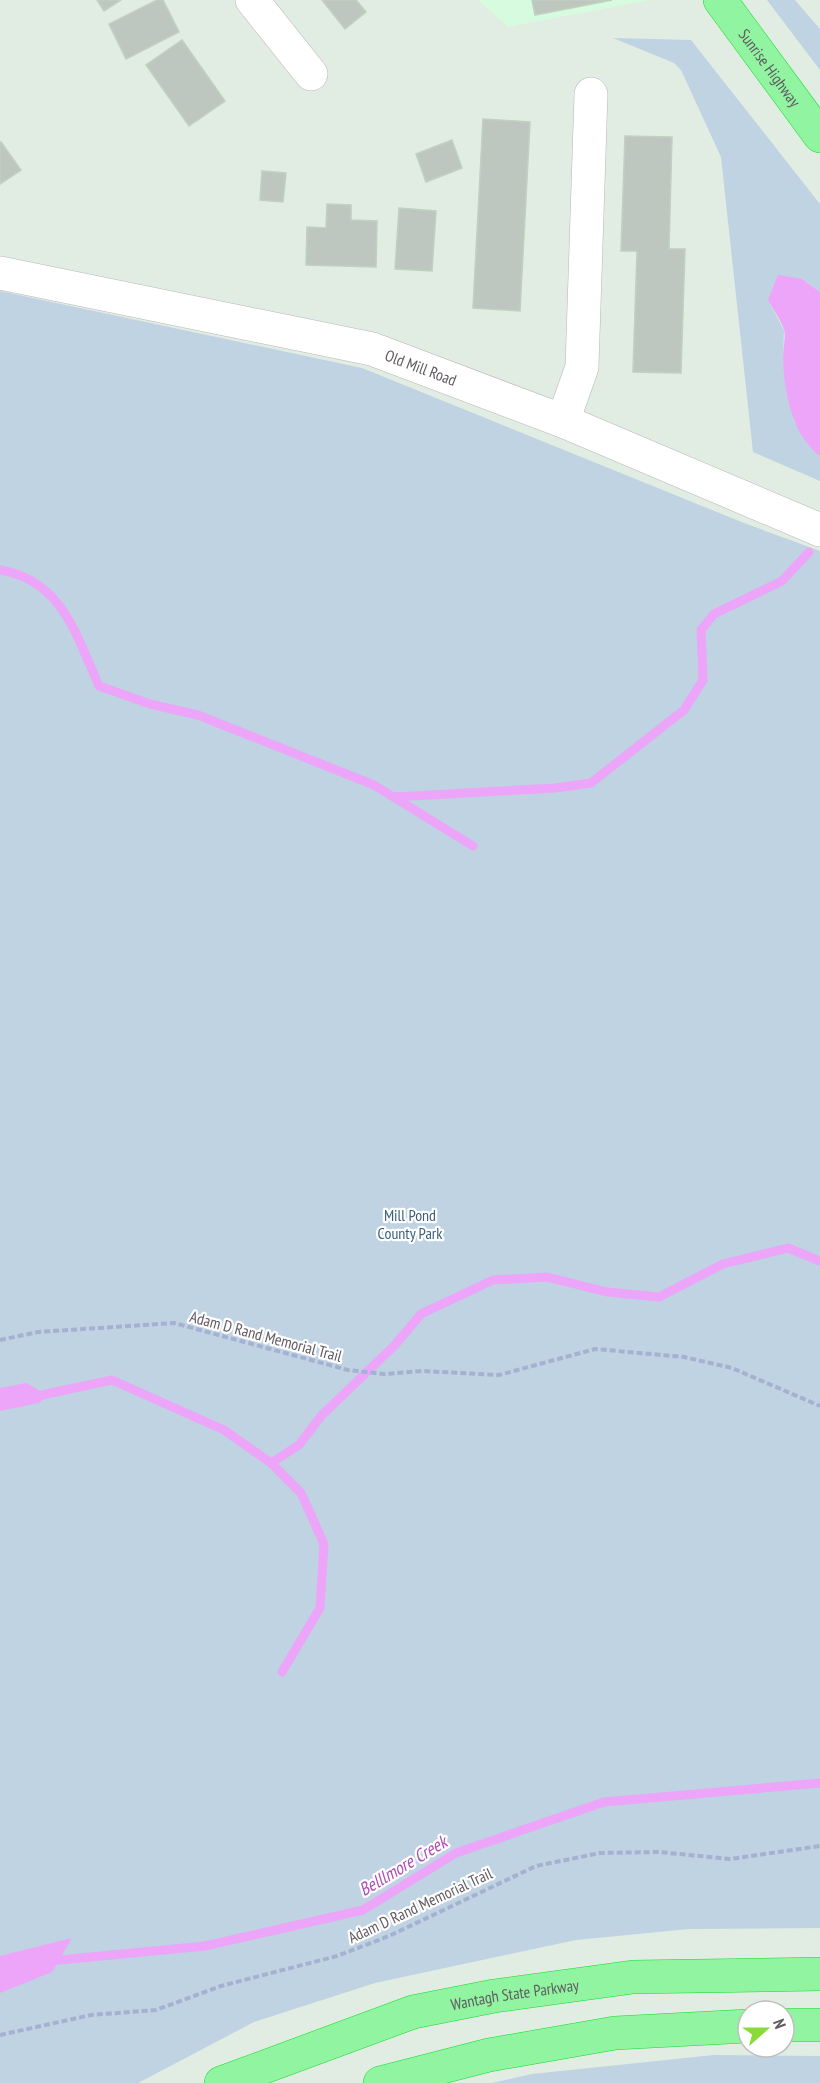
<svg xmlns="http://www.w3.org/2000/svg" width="820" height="2083" font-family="'PT Sans Narrow',sans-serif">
  <rect width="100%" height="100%" fill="#e1ece3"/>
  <polygon fill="#d7fbde" points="478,0 650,0 508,27"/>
  <g fill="#bfd3e2">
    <polygon points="767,0 795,0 820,29 820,70"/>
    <polygon points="613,38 691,40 820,204 820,292 802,279 768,300 784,330 783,357 787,396 795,423 820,456 820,481 753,452 721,157 681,70 674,63"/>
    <polygon points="0,291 362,368 744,523 820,551 820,1928 689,1929 576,1940 375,1983 254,2022 138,2083 0,2083"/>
    <polygon points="714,2055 820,2056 820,2083 492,2083 532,2074"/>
  </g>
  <g fill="#eca5f8">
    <path d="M778,275L802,279L820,292V456C791,434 784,391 783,357C783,349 786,337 784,329C780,319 773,309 768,300Z"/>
    <polygon points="26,1383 48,1395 39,1403 0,1411 0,1388"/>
    <polygon points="72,1938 52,1972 0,1993 0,1956"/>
  </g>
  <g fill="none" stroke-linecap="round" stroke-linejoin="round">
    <g stroke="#eca5f8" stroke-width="9">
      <path d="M0,570C62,580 76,635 99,686L150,704L198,715L374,785L473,846"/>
      <polyline points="394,797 555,788 591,783 684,710 703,680 701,630 714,614 782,581 809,552"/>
      <polyline points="37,1396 112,1380 224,1430 271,1463 299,1445 321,1416 394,1346 421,1314 493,1280 547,1277 607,1292 659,1297 723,1264 788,1248 820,1261"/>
      <polyline points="271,1463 301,1493 324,1544 320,1608 282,1672"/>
      <polyline points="49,1961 205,1946 363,1910 456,1853 604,1802 820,1783"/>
    </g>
  </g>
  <g fill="#bec7bf" stroke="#c0d0c2" stroke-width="1.5">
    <polygon points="97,0 121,0 104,11"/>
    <polygon points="157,0 163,0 179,32 126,59 109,24"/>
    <polygon points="322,0 356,0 366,12 345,29"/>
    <polygon points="532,0 612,0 535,15"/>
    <polygon points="182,40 225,101 189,126 146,65"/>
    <polygon points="483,119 530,122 520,311 473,308"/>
    <polygon points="625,136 672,137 669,249 685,249 681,373 633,372 637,251 621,251"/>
    <polygon points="452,140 462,168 426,182 416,154"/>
    <polygon points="1,142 21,170 0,184 0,144"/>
    <polygon points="262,171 286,173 283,202 260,200"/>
    <polygon points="327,204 351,205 351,220 377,221 376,267 306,265 307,227 326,228"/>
    <polygon points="399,208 436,211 432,271 395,269"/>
  </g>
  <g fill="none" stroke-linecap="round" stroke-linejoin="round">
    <g stroke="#bbb4ba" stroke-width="34">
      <g id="minor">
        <polyline points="252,0 311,74"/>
        <path id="s1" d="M0,273L372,349L563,421L820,530"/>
        <polyline points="563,421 582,367 591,94"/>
      </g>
    </g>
    <g stroke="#11dc28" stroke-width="34">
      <g id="highway">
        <path id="s2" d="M720,0L820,136"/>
        <polyline points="784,2025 820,2025"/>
        <path id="s3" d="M221,2083L413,2012L494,1996L633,1977L820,1974"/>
        <polyline points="380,2083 489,2055 615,2033 748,2026"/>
      </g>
    </g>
    <g stroke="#a4b2d2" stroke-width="4" stroke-dasharray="6 3" stroke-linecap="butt">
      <polyline points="0,1340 38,1332 174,1323 348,1370 384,1374 422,1371 499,1375 595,1349 684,1357 732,1368 820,1406"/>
      <polyline points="0,2035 91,2015 156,2010 221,1986 337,1956 389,1936 536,1866 600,1853 659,1852 730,1859 820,1846"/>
    </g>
    <use href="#minor" stroke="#fff" stroke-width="33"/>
    <use href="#highway" stroke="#90f4a1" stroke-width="33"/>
  </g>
  <g text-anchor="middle" stroke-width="4.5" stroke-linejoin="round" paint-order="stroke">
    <g font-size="16" fill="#615a61" stroke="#fff">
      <text dy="6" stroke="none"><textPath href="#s2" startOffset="84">Sunrise Highway</textPath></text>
      <text dy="6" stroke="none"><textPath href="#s1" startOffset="432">Old Mill Road</textPath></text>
      <text transform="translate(266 1336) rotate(15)" y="6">Adam D Rand Memorial Trail</text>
      <text transform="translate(420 1905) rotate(-25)" y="6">Adam D Rand Memorial Trail</text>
      <text dy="6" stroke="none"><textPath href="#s3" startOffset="308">Wantagh State Parkway</textPath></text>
    </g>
    <g font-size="16" fill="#3a5f7f" stroke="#fff">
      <text x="410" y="1221">Mill Pond<tspan x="410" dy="18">County Park</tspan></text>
    </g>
    <g font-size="18" font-style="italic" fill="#b24ab9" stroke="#fff">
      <text transform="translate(403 1866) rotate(-31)" y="6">Belllmore Creek</text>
    </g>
  </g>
  <g transform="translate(766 2029) rotate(69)"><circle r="28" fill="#ffffff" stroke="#c0bdc0" stroke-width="1.5"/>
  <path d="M0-4.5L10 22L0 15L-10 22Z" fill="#89db38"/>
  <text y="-9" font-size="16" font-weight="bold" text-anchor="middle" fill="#615a61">N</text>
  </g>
</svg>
